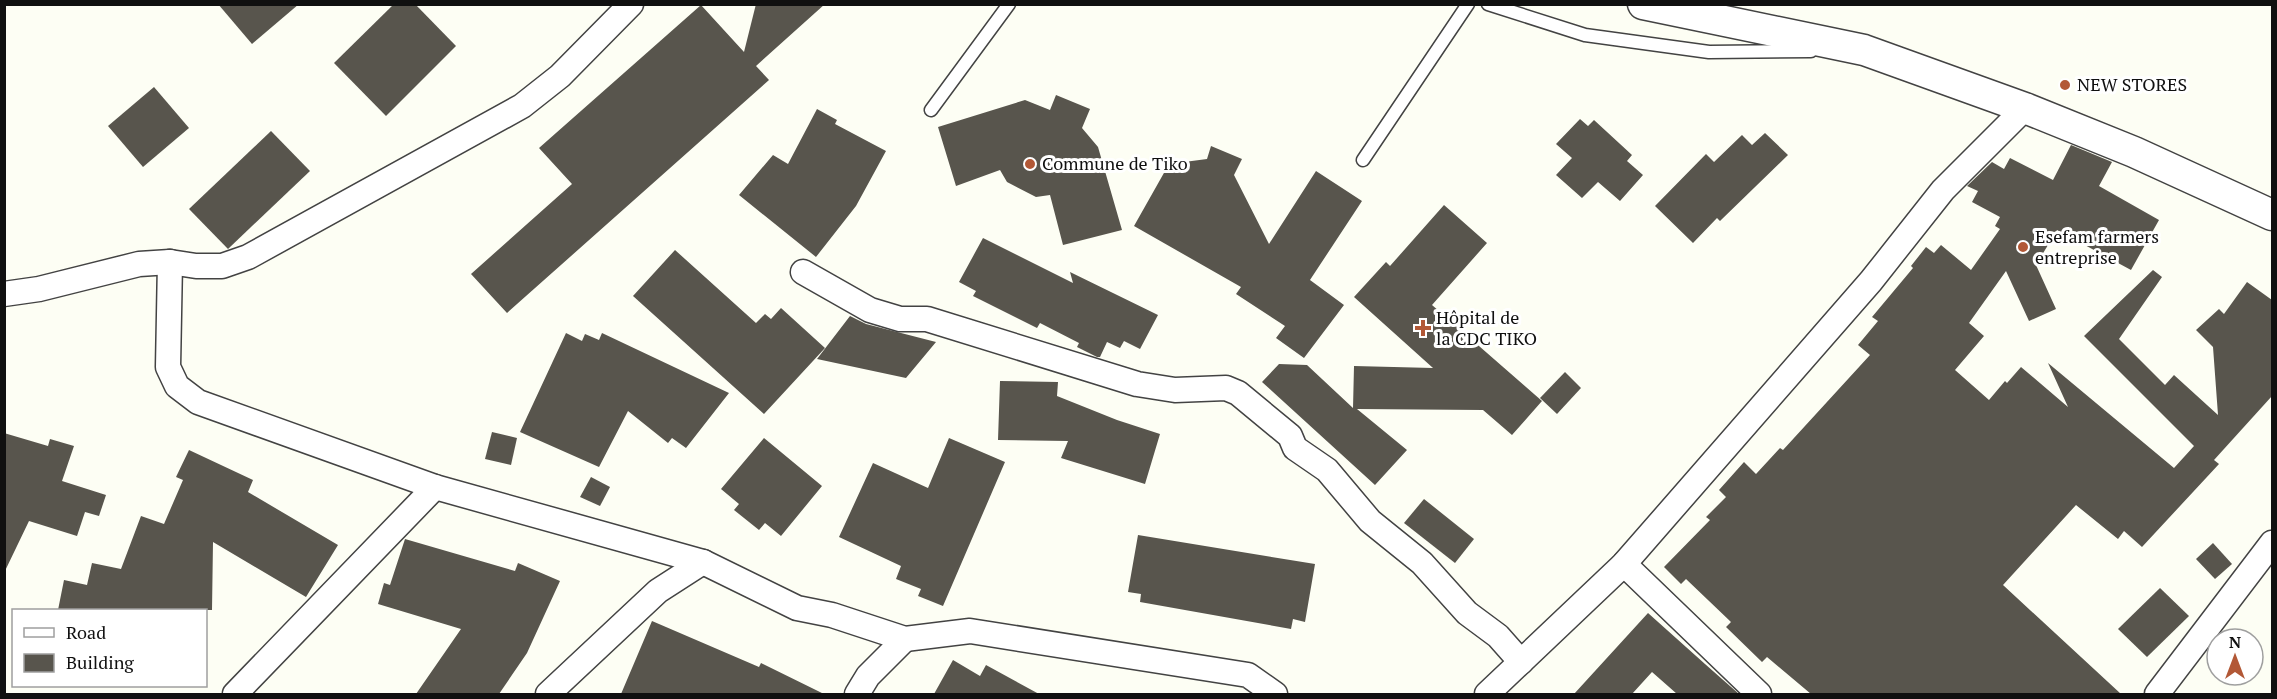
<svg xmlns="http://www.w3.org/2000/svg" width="2277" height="699" font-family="'PT Serif',serif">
  <rect width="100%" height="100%" fill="#fdfef4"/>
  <g fill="#58554d">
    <polygon points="218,4 299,4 252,44"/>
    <polygon points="394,4 415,4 456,46 386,116 334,63"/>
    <polygon points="756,4 825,4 756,66 769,80 507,313 471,274 572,184 539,148 701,5 744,52"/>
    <polygon points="154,87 189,128 143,167 108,126"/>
    <polygon points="1056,95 1090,109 1082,128 1098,147 1122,230 1063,245 1050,195 1036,197 1007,182 1000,170 956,186 938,127 1025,100 1050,110"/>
    <polygon points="817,109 837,120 835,124 886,151 856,206 816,257 739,195 773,155 788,164"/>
    <polygon points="1580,119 1588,126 1594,120 1632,155 1627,161 1643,175 1620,201 1598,182 1582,198 1556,175 1572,158 1556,144"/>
    <polygon points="271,131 310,171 228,249 189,209"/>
    <polygon points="1765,133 1788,155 1720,221 1717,218 1693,243 1655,206 1706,154 1714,162 1742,135 1752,145"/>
    <polygon points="2071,145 2112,162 2099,186 2159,220 2131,270 2057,230 2036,265 2056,309 2029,321 2006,271 1969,323 1984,336 1955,370 1989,400 2005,381 2007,383 2021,367 2068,407 2048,363 2174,468 2194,446 2084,336 2153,270 2162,277 2119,339 2165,385 2174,375 2218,415 2213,347 2196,330 2219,309 2224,314 2247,282 2272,300 2272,396 2214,460 2219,464 2142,547 2124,531 2118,539 2076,505 2003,585 2121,694 1811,694 1767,657 1762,662 1726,627 1731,622 1686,579 1681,584 1664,567 1710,520 1706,517 1726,497 1719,490 1744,462 1756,474 1780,448 1783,450 1870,355 1858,345 1878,321 1872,317 1913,268 1911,266 1926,247 1934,253 1941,245 1971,270 2000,229 1995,226 2000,217 1972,202 1978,191 1967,186 1992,162 2004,169 2010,158 2053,180"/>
    <polygon points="1211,146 1242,159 1234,175 1269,244 1316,171 1362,201 1310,280 1344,305 1304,358 1276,338 1285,326 1236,294 1241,287 1134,226 1169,164 1207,159"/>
    <polygon points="1444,205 1487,243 1432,305 1542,401 1512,435 1483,410 1357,409 1407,450 1375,485 1262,382 1279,364 1307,365 1353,408 1354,366 1433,368 1354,297 1386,262 1390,266"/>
    <polygon points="983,238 1073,283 1070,272 1158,315 1140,349 1124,341 1120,348 1107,342 1100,357 1097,357 1077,347 1079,343 1040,323 1037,328 973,296 976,291 959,282"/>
    <polygon points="675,250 756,323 765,314 771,319 781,308 825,348 764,414 633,296"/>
    <polygon points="850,316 866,324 936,342 906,378 817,359"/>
    <polygon points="566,333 582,341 585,334 599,340 602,333 729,393 686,448 672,438 668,443 628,411 599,467 520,432"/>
    <polygon points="1565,372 1581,388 1557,414 1540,398"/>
    <polygon points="1000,381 1058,382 1057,396 1117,420 1160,434 1145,484 1061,458 1068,441 998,440"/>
    <polygon points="492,432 517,438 511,465 485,459"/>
    <polygon points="4,433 48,446 50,439 74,446 62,481 106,495 99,516 85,512 77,536 29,521 4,573"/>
    <polygon points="764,438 822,486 781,536 765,523 759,530 734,510 739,504 721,489"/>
    <polygon points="949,438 1005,462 943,606 918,596 921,589 896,579 901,566 839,537 873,463 928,488"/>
    <polygon points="189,450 253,480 248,492 338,545 306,597 213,542 212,610 58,610 64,580 87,585 92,563 121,569 141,516 164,524 183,480 176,477"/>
    <polygon points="591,477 610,487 600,506 580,497"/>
    <polygon points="1424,499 1474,539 1455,563 1404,523"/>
    <polygon points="1138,535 1315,564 1305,622 1293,619 1291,629 1140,602 1141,594 1128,592"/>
    <polygon points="405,539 515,571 518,563 560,581 527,653 499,694 416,694 461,629 378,604 384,583 390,585"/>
    <polygon points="2213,543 2232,564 2215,579 2196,559"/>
    <polygon points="2160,588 2189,616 2147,657 2118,629"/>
    <polygon points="1648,613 1705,664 1739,694 1677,694 1652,672 1632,694 1574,694"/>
    <polygon points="652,621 759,667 761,663 824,694 621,694"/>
    <polygon points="953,660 980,676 986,665 1039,694 934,694"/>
  </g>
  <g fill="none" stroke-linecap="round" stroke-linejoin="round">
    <g stroke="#434343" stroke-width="15">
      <g id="service">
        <polyline points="1488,4 1585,35 1709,52 1811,51"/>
        <polyline points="931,110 1009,4"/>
        <polyline points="1363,160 1468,4"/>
      </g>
    </g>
    <g stroke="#434343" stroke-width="27">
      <g id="minor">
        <polyline points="170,262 168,367 177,386 198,402 435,487 703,562 797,608 832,615 905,639 970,631 1248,675 1275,694"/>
        <polyline points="803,272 870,310 900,319 927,319 1137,384 1175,390 1226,388 1238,393 1290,436 1295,448 1327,470 1370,521 1422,563 1467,613 1498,636 1521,662"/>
        <polyline points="4,294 39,289 139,264 170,262 196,266 222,266 248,257 522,106 560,76 631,4"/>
        <polyline points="1624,564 1759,694"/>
        <polyline points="235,694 435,487"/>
        <polyline points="548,694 658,591 703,562"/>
        <polyline points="857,694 868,676 905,639"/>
        <polyline points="1487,694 1624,564 1871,281 1943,190 2025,108"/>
        <polyline points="2157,694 2272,543"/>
      </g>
    </g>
    <g stroke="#434343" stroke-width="33">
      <polyline id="tertiary" points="1643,4 1864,50 2025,108 2134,152 2272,215"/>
    </g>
    <use href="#service" stroke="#fff" stroke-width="12"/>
    <use href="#minor" stroke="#fff" stroke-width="24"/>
    <use href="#tertiary" stroke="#fff" stroke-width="30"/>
  </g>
  <g fill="#b25836" stroke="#fff" stroke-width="2">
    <circle cx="2065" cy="85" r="6"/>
    <circle cx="1030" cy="164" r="6"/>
    <circle cx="2023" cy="247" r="6"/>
    <path d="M1420 319h6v6h6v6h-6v6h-6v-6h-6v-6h6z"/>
  </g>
  <g text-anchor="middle" stroke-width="6" stroke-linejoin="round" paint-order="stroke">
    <g font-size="18" fill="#101010" stroke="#fff" text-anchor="start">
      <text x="2077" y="91">NEW STORES</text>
      <text x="1042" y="170">Commune de Tiko</text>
      <text x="2035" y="243">Esefam farmers<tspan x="2035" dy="21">entreprise</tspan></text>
      <text x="1436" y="324">Hôpital de<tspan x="1436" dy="21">la CDC TIKO</tspan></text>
    </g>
  </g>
  <rect width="2277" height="699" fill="none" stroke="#101010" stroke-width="12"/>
  <rect x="12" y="609" width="195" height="78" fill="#ffffff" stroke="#9f9f9f" stroke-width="1.5"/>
  <rect x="24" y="628" width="30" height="9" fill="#ffffff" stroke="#9f9f9f" stroke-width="1.5"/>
  <text x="66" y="639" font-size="18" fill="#101010">Road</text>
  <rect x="24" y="654" width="30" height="18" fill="#58554d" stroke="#9f9f9f" stroke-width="1.5"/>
  <text x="66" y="669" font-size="18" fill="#101010">Building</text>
  <g transform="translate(2235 657)"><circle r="28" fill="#ffffff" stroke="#9f9f9f" stroke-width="1.5"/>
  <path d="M0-4.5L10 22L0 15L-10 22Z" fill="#b25836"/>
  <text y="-9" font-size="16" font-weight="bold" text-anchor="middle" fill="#101010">N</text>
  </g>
</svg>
